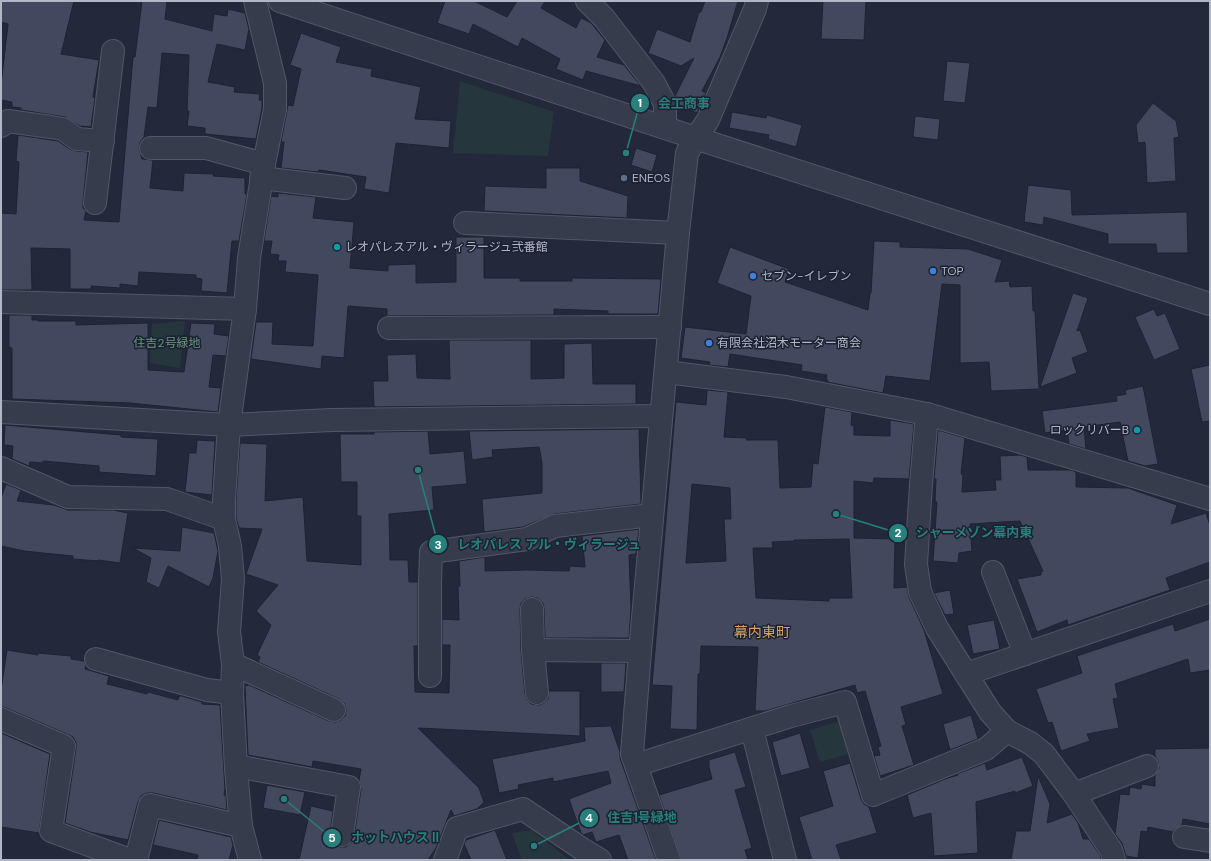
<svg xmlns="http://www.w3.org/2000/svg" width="1211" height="861" font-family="'DM Sans','Noto Sans JP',sans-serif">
  <rect width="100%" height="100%" fill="#23293b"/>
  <g fill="#25363d">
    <polygon points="460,81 554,112 548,156 453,153"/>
    <polygon points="185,321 180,368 150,363 152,324"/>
    <polygon points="839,721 849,754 820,762 810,730"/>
    <polygon points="531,830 569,859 569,860 522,860 512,833"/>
  </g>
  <g fill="#42485d" stroke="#1e2333" fill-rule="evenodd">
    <polygon points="1,1 74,1 61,54 99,60 93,97 95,98 91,127 80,126 65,117 21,110 21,108 12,107 12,102 1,100 1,85 8,24 1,22"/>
    <polygon points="142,1 167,1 165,19 212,31 214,14 227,16 228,9 245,13 249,29 245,50 217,44 208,82 235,87 234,92 260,94 259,100 262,100 262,108 256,139 205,134 205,128 187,126 189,111 187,111 189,55 162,53 157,108 148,107 144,137 140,142 139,148 142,159 153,160 150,188 183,191 184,173 214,174 213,176 245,178 245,194 247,194 239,241 232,241 227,293 201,291 202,279 196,278 196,275 139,272 138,286 120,284 120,288 91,286 91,289 70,289 70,249 31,248 32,290 1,290 1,213 16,214 19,162 16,161 18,135 58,141 70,149 76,151 88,152 83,202 83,208 86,211 84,220 119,222 133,57 135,57"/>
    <polygon points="445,1 474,1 507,17 517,1 545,1 541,8 576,28 581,18 591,23 605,40 597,57 624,65 641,86 586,71 583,80 556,69 560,59 522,38 518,47 473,24 469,34 437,23"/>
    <polygon points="705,1 738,1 727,38 720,57 702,91 706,93 697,113 677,104 675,96 694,58 681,66 648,53 657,29 690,42 699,12 701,12"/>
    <polygon points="823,1 866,1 864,40 821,39"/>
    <polygon points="301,33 341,47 336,62 372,69 371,76 421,87 415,119 451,121 449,148 396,143 389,193 364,189 366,177 319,170 318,172 281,168 284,142 281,142 288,105 293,106 301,69 290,65"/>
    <polygon points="947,61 970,63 965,103 943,101"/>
    <polygon points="1153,103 1176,121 1179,137 1174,138 1176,181 1147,183 1145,142 1138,143 1136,125"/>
    <polygon points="732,112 766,118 767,115 802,125 796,147 768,139 769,135 729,128"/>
    <polygon points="915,116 940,119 938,140 913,137"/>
    <polygon points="636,148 657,155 652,172 631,165"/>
    <polygon points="546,168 580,168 580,181 628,196 627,218 484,211 485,186 546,188"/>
    <polygon points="1028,185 1071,190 1072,215 1187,212 1188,253 1157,253 1156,244 1108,244 1108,234 1044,217 1043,225 1024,222"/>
    <polygon points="278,193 316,197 313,218 354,222 350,268 388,271 388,265 416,264 416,283 456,282 456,237 484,237 484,278 520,278 520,281 572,281 572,278 661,279 658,314 608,314 608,311 554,309 554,315 387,316 387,309 348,306 344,358 322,356 321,369 251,359 256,322 273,322 272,344 313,346 318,275 285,272 286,261 278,261 279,255 270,254 272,241 264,241 271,196 278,197"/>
    <polygon points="874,241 900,242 900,247 968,249 1002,260 995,282 1009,281 1010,287 1032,286 1033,311 1035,311 1039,389 991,391 989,362 960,363 960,285 942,284 930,381 886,376 883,393 827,382 828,380 826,380 827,375 801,371 802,365 730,354 728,367 709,365 710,362 681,358 685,327 746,334 751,296 717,283 730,247 789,269 785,282 868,310 870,293 871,293"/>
    <polygon points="1073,293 1088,298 1077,331 1080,330 1088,352 1072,358 1077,373 1040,387"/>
    <polygon points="1154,309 1157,316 1165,313 1180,349 1154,360 1135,317"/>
    <polygon points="9,315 32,315 32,320 38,320 38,321 76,321 76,325 148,323 148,370 184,372 191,323 215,324 214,334 229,336 226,356 213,355 209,387 221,388 218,412 130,403 12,399 12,348 9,347"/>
    <polygon points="449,340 531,340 531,379 564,378 564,344 592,343 593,384 636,384 636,404 374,407 373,381 388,381 387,355 416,354 417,378 450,379"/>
    <polygon points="1210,365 1210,421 1202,422 1191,369"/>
    <polygon points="1143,386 1158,464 1145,466 1128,461 1120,422 1084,427 1086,449 1069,444 1067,430 1045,433 1042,411 1117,401 1116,396 1126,394 1125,390"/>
    <path d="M707,390L728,392L724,437L747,438L746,440H778L780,488L811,487L813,463L818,464L825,407L852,412L851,425L854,426V435L890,436V420L914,424L909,479L874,478L873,483L854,481V538L895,539L894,588L907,587L909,597L924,630L943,694L901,707L906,725L902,726L914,765L880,776L874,756L880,755L878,747L881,746L865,691L857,693L855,685L765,711H755L758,647L701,646L700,674H698L697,730L670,729L672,686L652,685L676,402L706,405ZM692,484L730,488L731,519H724L726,561L686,563ZM849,539L852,598H829V601L756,598L753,548H773L772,542L794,541V540Z"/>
    <polygon points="5,425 121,435 121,437 158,439 156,476 99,472 99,466 43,461 43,463 30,462 29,466 12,459 13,446 4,445"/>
    <polygon points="639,429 641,504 554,514 523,527 484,532 482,499 542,493 542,463 539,447 492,450 493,457 472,460 469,431"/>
    <polygon points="938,430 965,438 961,474 963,474 962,492 996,490 995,480 1001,480 1000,456 1020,455 1027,457 1028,470 1071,470 1076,472 1076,487 1128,488 1177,505 1171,524 1206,513 1210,526 1210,562 1166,578 1170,590 1068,625 1067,620 1037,632 1017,579 1041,575 1041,572 1043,571 1020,521 970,524 972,551 959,553 958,563 933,561 937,502 935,502 936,479 934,479"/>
    <polygon points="428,431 430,454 464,451 467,484 432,487 434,510 389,514 390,560 408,560 409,582 418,582 418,646 414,646 415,692 449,693 450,645 442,645 442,619 459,620 458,586 460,586 459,561 485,557 485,571 527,570 569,571 570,566 585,567 582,536 639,529 636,554 629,555 631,608 629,638 545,638 544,609 543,603 538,598 531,597 525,599 521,603 520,609 521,651 525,694 527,700 531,704 539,705 544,703 548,699 549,691 580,691 580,736 418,728 479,788 484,802 477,809 454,816 451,810 436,848 428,860 299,860 311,806 333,811 330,834 330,839 334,845 340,847 346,847 352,842 354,837 361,789 359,780 361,769 313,761 312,767 248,755 245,686 249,685 329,721 335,722 341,720 345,716 346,709 344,703 339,699 258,662 260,657 257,655 271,625 256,611 278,585 246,574 262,529 239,528 236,518 236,500 240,443 267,444 265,501 303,497 307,561 361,565 361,516 357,516 357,482 341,482 340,434 374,434 374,432"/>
    <polygon points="197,440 215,441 212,495 185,492 189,453 196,453"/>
    <polygon points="6,484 21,490 17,501 54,505 68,510 113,510 128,513 120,563 98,560 98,561 73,559 73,556 24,551 1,546 1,498"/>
    <polygon points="182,527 214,533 218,551 213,578 209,587 168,566 159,588 146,582 151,558 133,548 180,551"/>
    <polygon points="950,590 954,614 945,615 934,593"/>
    <polygon points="1210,619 1210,670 1190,673 1188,659 1115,684 1118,698 1113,699 1119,728 1087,734 1090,741 1061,751 1052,722 1048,723 1036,689 1082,673 1077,656 1173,624 1175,631"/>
    <polygon points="994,620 1000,649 973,654 967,625"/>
    <polygon points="7,650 38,655 38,653 71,656 71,659 84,661 86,665 85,669 109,676 107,684 147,694 148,692 178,700 179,696 182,696 202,702 202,704 220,705 225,789 224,795 226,796 227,810 153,793 147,793 141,796 138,802 128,840 90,832 65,823 76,748 76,742 73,737 69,735 6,708 1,707 1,690"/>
    <polygon points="601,663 626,663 624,692 601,692"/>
    <polygon points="971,715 978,739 950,750 943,724"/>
    <polygon points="611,726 620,752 620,758 656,860 628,860 619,835 596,842 592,832 583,835 581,833 569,799 611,783 608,771 553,782 553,778 518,785 519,789 499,793 492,759 585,741 584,727"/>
    <polygon points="1,733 50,754 39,833 1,827"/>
    <polygon points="800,733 810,768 781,776 772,742"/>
    <polygon points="1210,748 1210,824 1183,819 1182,825 1175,829 1173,832 1148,827 1147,832 1141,831 1138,858 1126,856 1122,843 1115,834 1120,794 1129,795 1130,787 1141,789 1142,784 1155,786 1155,775 1159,768 1158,761 1155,756 1155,749"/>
    <polygon points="735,752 746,787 735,790 752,848 745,850 748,860 681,860 659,795 712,779 709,767 709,760"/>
    <polygon points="1022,757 1033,786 1015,793 1015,791 976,802 978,853 934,856 931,813 913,818 907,795 945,779 958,775 957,774 985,763 987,770"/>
    <polygon points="850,763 861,799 864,804 869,807 877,833 836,845 841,860 812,860 799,817 833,806 823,771"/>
    <polygon points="1038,776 1050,804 1047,823 1072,814 1078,823 1083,839 1089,839 1100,855 1101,860 1011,860 1016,831 1030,831"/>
    <polygon points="267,785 305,792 300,815 263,808"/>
    <polygon points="159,820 231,837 233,845 229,860 197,860 198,855 153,845"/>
    <polygon points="495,830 507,860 471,860 464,844 466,840"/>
  </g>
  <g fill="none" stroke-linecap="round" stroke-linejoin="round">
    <g stroke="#525767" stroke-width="24">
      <g id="minor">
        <polyline points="280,1 723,147 1210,304"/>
        <polyline points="587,1 604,18 654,83 665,104 665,127"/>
        <polyline points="1,126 8,121 51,127 63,129 77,139 103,141"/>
        <polyline points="151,148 206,148 264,164"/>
        <polyline points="261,178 345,188"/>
        <polyline points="95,203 113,51"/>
        <polyline points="465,223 678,233"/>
        <polyline points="1,302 245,309"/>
        <polyline points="389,328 670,327"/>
        <polyline points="666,372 786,387 927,414 1210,499"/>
        <polyline points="1,412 229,425 332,420 661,416"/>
        <polyline points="927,414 921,484 916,564 920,592 937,628 990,712 1007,731 1030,743 1044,754 1074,794 1111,850 1114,860"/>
        <polyline points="1,468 68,497 167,499 224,519"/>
        <polyline points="993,572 1025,654"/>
        <polyline points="532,609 533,650 537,693"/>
        <polyline points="533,650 640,651"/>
        <polyline points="96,659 207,690 232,693"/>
        <polyline points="233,664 334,710"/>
        <polyline points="966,674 1210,591"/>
        <polyline points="430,676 430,583 431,552 527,539 555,526 652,515"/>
        <polyline points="1,719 64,746 51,831 130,860"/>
        <polyline points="752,729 785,860"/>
        <polyline points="636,765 791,716 845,702 873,795 986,749 1007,731"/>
        <polyline points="236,766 349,787 342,835"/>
        <polyline points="1074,794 1147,766"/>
        <polyline points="1184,837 1210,841"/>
        <polyline points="136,860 150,805 241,826"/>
        <polyline points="250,860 241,826 236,769 232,693 233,664 229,632 233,579 230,546 224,519 224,500 229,425 245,309 249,258 264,164 275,109 275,83 255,1"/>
        <polyline points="445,860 457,828 523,809 582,849 600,860"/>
        <polyline points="669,860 632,754 640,651 678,233 687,153 696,138 708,120 755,9 757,1"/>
      </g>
    </g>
    <use href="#minor" stroke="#373c4c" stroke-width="22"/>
  </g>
  <circle fill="#5c6f8a" stroke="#1c2131" stroke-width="1.5" cx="624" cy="178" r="4"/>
  <g fill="#0f9aa8" stroke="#1c2131" stroke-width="1.5">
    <circle cx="337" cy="247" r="4"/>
    <circle cx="1137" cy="430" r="4"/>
  </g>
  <g fill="#3f7fe0" stroke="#1c2131" stroke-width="1.5">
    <circle cx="933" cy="271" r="4"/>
    <circle cx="753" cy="276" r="4"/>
    <circle cx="709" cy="343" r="4"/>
  </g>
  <g text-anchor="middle" stroke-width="3" stroke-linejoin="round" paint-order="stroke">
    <g font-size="12" fill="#b2b7c7" stroke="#1c2131" text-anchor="start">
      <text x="632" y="182">ENEOS</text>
      <text x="345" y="251">レオパレスアル・ヴィラージュ弐番館</text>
      <text x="941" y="275">TOP</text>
      <text x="761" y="280">セブン-イレブン</text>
      <text x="717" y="347">有限会社沼木モーター商会</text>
      <text x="1129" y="434" text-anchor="end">ロックリバーB</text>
    </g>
    <g font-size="12" fill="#69987c" stroke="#1c2131">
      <text x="167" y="347">住吉2号緑地</text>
    </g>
    <g font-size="14" fill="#d3a761" stroke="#1c2131">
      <text x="762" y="637">幕内東町</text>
    </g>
  </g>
  <path fill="none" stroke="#27807b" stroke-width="1.5" d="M626 153L640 103M836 514L898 533M418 470L438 544M534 846L589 818M284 799L332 838"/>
  <g fill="#27807b" stroke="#1c2131" stroke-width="1.5">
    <circle cx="626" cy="153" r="4"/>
    <circle cx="836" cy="514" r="4"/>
    <circle cx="418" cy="470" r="4"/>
    <circle cx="534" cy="846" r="4"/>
    <circle cx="284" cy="799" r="4"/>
    <circle cx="640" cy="103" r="10"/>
    <circle cx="898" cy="533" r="10"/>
    <circle cx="438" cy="544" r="10"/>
    <circle cx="589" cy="818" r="10"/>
    <circle cx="332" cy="838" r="10"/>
  </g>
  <g font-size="12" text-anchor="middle" font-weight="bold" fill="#fff">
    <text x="640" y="107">1</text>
    <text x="898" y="537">2</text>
    <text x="438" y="549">3</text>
    <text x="589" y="822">4</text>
    <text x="332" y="842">5</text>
  </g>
  <g font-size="13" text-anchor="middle" font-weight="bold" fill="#27807b" stroke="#1c2131" stroke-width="3" stroke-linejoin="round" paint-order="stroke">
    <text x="684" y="108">会工商事</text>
    <text x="974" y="537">シャーメゾン幕内東</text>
    <text x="549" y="549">レオパレス アル・ヴィラージュ</text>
    <text x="642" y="822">住吉1号緑地</text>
    <text x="395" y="842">ホットハウス II</text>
  </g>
  <rect width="1211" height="861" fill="none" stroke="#b2b7c7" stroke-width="4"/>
</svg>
